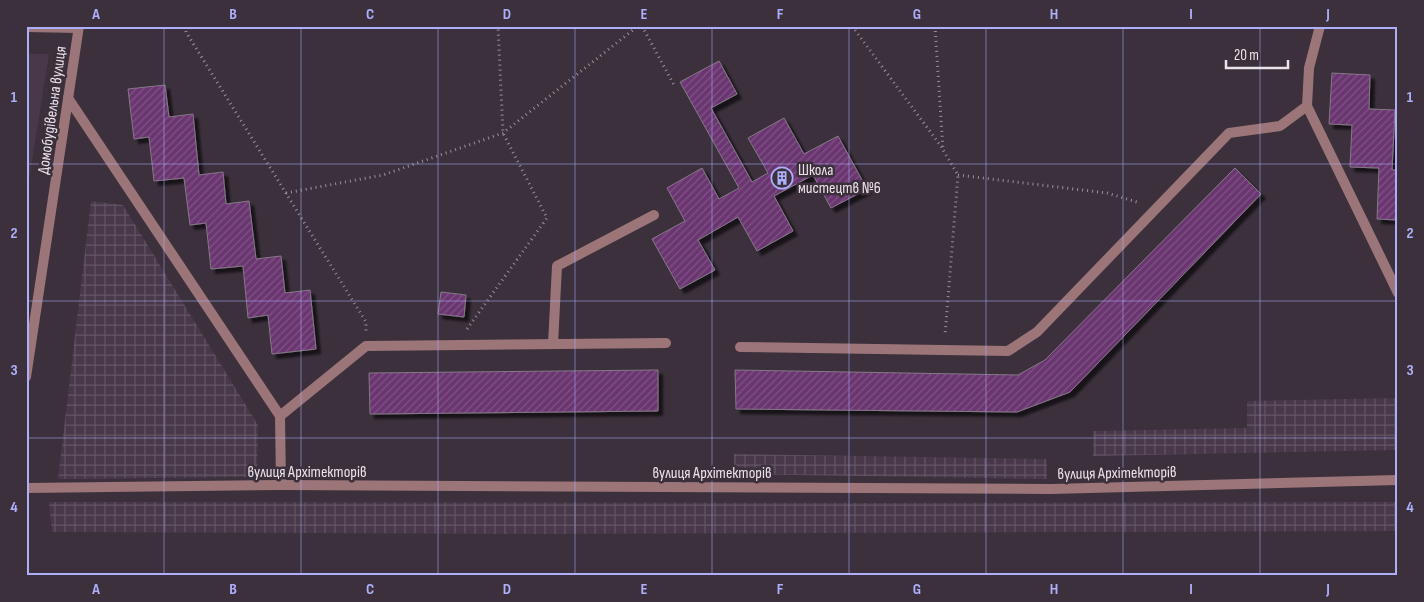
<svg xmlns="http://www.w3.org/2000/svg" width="1424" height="602" font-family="'Sofia Sans Condensed',sans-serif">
  <defs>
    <pattern id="industrial-grid" width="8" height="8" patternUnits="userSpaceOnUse" patternTransform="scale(1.25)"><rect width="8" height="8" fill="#48384a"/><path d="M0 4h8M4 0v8" fill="none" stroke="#635564"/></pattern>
    <pattern id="building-hatch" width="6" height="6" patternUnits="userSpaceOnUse" patternTransform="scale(1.25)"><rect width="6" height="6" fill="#6a3670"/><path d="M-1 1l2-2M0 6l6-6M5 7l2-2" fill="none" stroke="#7f5385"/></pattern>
    <filter id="shadow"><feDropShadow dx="4.5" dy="4.5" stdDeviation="1" flood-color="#0009"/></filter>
  </defs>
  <rect width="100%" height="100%" fill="#3b303c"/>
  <polygon fill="#48384a" points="26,54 49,54 26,199"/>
  <g fill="url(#industrial-grid)">
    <polygon points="91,201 123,205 258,425 257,477 58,479"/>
    <polygon points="1398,398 1398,450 1093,456 1093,431 1247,428 1247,401"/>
    <polygon points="734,454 1047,459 1047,479 734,474"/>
    <polygon points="49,502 874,503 1398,502 1398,531 540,534 52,532"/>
  </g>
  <g fill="url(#building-hatch)" stroke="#857987" filter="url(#shadow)">
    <polygon points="719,61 737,94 711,108 752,182 768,173 748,138 784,118 804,154 838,136 867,189 831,208 813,175 774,196 793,231 757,251 738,217 698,240 715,270 680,289 652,239 685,221 667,188 702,168 719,199 739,188 680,82"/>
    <polygon points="1332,73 1370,75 1369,109 1395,110 1392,170 1398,170 1398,220 1377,219 1379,168 1350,167 1352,125 1329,124"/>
    <polygon points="165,85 169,117 193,114 199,175 223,172 226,204 249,201 256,259 281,256 285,293 310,290 316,349 272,354 268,315 248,318 243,266 211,269 206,223 190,225 184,178 154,181 149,137 134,139 128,89"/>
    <polygon points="1235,168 1261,194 1070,392 1017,412 736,409 735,370 1018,375 1045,360"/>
    <polygon points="441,292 466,295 464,317 438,314"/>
    <polygon points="658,370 658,411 370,414 369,373"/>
  </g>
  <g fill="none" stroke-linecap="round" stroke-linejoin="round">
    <g stroke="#99909a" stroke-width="3" stroke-dasharray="1 4" stroke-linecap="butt">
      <polyline points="185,26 186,32 366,322 366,331"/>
      <polyline points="642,26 674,85"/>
      <polyline points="852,26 943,149"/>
      <polyline points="935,26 943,150 958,175 945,335"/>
      <polyline points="958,175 1107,193 1140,203"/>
      <polyline points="286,193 383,175 503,133 638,26"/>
      <polyline points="467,329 547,218 503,133 498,26"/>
    </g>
    <g stroke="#9c7578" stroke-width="10">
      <polyline points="1320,26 1309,68 1307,106 1398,293"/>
      <polyline points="68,98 280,416 281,485"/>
      <polyline points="553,344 557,266 654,215"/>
      <polyline points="740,347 1008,351 1037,332 1229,133 1280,126 1307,106"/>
      <polyline points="280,416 366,346 666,343"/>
    </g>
    <g stroke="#9c7578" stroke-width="10">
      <polyline points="26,27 78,28"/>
      <polyline points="26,377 79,26"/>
      <polyline points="26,488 281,485 1051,489 1398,480"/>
    </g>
  </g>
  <path fill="none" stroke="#adaffb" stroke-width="1" stroke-opacity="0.55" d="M164,26V576M301,26V576M438,26V576M575,26V576M712,26V576M849,26V576M986,26V576M1123,26V576M1260,26V576M26,164H1398M26,301H1398M26,438H1398"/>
  <defs>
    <g id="building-ring" transform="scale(1.125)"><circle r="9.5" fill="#3b303c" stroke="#adaffb" stroke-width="1.5"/><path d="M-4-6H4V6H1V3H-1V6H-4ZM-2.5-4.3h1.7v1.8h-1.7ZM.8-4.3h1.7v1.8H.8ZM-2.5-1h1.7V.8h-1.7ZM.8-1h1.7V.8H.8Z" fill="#adaffb"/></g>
  </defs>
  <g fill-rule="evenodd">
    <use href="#building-ring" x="782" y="178"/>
  </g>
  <g text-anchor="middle" stroke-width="5" stroke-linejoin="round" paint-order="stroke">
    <g font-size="16" fill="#ebe3eb" stroke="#3b303c">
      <text transform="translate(51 110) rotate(-82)" y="6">Домобудівельна вулиця</text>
      <text x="307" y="477">вулиця Архітекторів</text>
      <text x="712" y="478">вулиця Архітекторів</text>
      <text transform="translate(1117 472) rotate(-1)" y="6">вулиця Архітекторів</text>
    </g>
    <g font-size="16" fill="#ebe3eb" stroke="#3b303c" text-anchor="start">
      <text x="798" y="175">Школа<tspan x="798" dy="18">мистецтв №6</tspan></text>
    </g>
  </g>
  <rect width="1424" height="602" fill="none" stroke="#3b303c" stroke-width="55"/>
  <path d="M1226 60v8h62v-8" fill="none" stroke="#ebe3eb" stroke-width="2.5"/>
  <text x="1234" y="60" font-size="15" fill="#ebe3eb" stroke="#3b303c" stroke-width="4" paint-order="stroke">20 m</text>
  <rect x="28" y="28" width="1368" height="546" fill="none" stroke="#adaffb" stroke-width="2"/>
  <g font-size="16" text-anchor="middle" font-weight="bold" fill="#adaffb">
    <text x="96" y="19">A</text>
    <text x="233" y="19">B</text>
    <text x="370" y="19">C</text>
    <text x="507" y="19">D</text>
    <text x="644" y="19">E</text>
    <text x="780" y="19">F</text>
    <text x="917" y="19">G</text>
    <text x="1054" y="19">H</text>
    <text x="1191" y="19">I</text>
    <text x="1328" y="19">J</text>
    <text x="14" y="102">1</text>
    <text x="1410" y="102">1</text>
    <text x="14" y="238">2</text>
    <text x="1410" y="238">2</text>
    <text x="14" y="375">3</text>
    <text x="1410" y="375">3</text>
    <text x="14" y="512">4</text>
    <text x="1410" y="512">4</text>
    <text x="96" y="594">A</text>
    <text x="233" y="594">B</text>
    <text x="370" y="594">C</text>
    <text x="507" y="594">D</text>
    <text x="644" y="594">E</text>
    <text x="780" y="594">F</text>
    <text x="917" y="594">G</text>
    <text x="1054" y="594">H</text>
    <text x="1191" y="594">I</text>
    <text x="1328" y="594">J</text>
  </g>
</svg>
